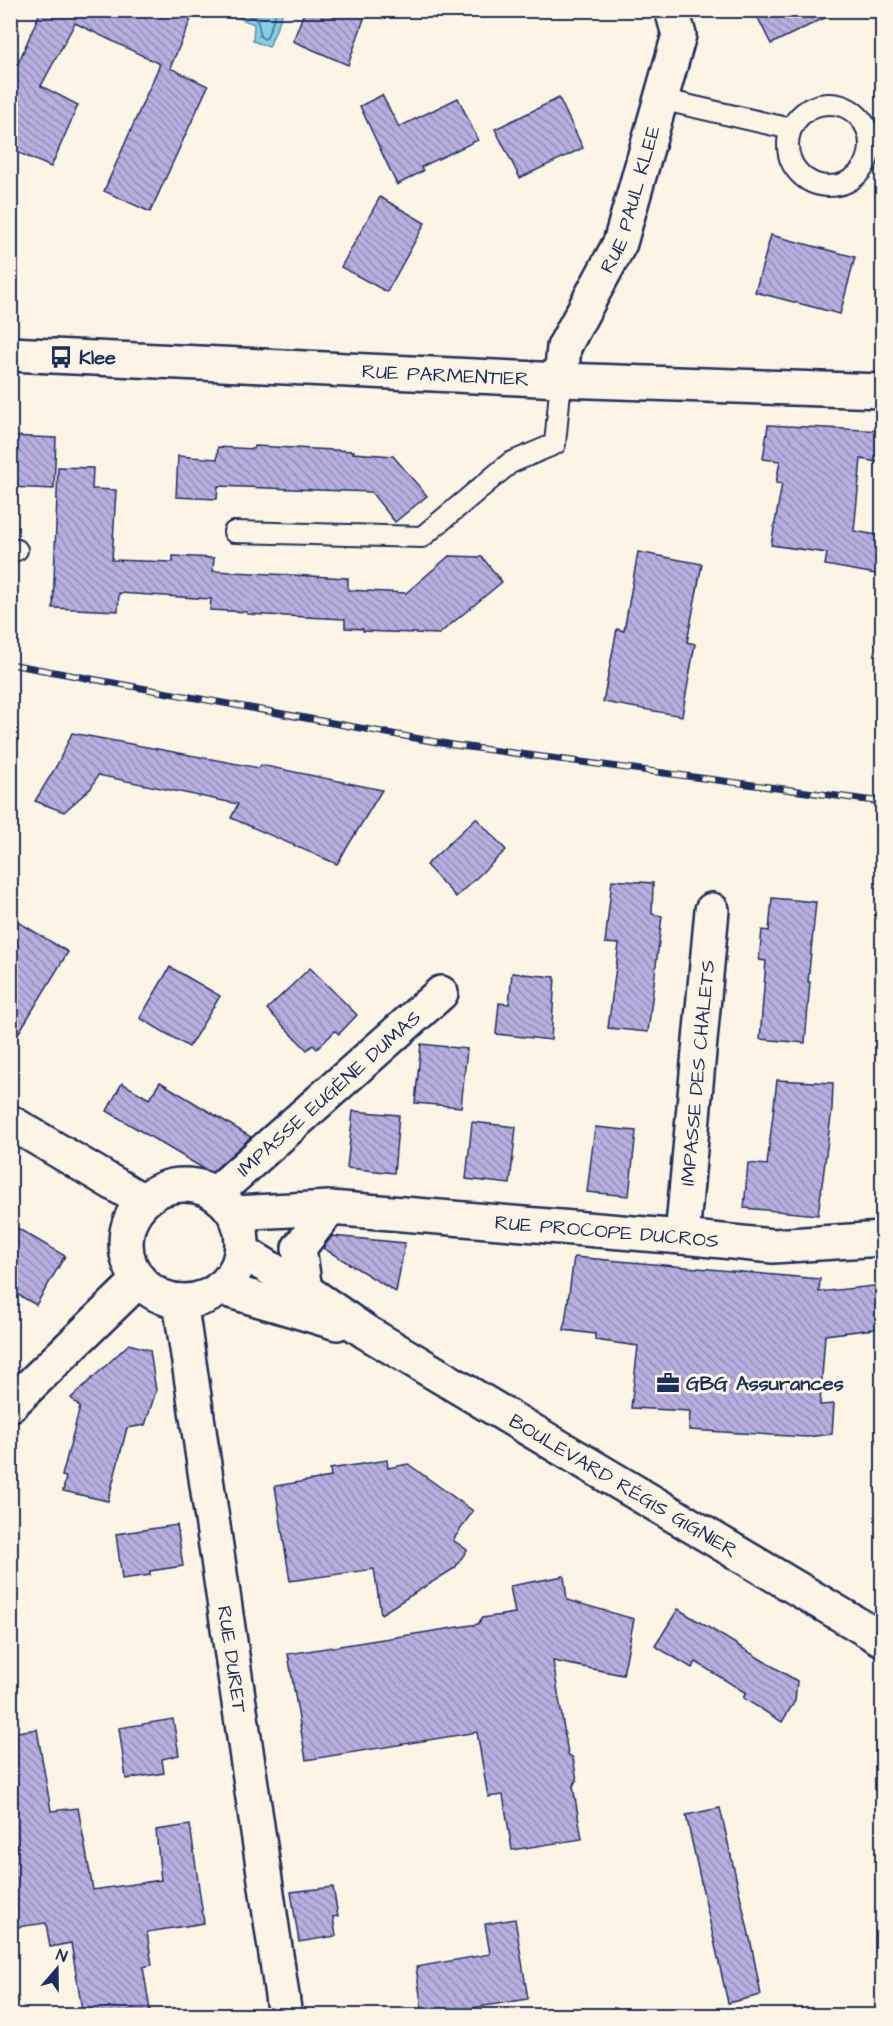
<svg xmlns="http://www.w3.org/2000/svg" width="893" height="2026" font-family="'Architects Daughter',sans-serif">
  <defs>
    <pattern id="water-ripples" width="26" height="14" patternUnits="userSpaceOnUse" patternTransform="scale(1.5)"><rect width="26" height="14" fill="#85cee5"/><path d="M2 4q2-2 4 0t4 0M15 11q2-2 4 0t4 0" fill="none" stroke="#72b1c7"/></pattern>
    <pattern id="building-back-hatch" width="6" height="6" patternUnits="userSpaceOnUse" patternTransform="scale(1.5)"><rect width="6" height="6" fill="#b8aedf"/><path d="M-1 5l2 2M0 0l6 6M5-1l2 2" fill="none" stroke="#958eb8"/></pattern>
  </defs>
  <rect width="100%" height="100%" fill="#fcf5e5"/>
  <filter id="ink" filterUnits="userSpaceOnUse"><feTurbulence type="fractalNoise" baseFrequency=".0167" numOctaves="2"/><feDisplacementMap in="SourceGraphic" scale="12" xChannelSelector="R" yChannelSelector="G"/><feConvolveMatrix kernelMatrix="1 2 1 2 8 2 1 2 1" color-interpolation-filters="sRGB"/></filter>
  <g filter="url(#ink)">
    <polygon fill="url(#water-ripples)" stroke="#5b8eaf" stroke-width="1.5" points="279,11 283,12 269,47 253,41 254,24 221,11"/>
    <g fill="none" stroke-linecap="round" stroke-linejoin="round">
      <path stroke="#456f94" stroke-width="1.5" d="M236,10C253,18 260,16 260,36L264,39L267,37L277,10"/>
    </g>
    <g fill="url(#building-back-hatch)" stroke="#1b2f5e" stroke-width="1.5">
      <polygon points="41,10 195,10 170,68 208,86 150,212 104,191 160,64 75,23 41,86 78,105 51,167 10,149 10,71 14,73"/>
      <polygon points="305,10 367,10 348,65 293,41"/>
      <polygon points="754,10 841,10 771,44"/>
      <polygon points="382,95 399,127 458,98 478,140 421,167 423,171 397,185 360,106"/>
      <polygon points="559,98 583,148 520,178 495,129"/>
      <polygon points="380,197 425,223 387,292 341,267"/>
      <polygon points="771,235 855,257 840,314 755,292"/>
      <polygon points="768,425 882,431 882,463 861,459 854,531 882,536 882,575 825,565 827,553 771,545 782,484 776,483 780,461 763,459"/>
      <polygon points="10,436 56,438 54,489 10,487"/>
      <polygon points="254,446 354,451 353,453 393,456 427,496 395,522 371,492 218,486 217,499 176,497 178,456 217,459 218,447 254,449"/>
      <polygon points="58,467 93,468 92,489 116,490 112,560 173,562 173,556 214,558 213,571 348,578 348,590 406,593 449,556 482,557 502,582 439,634 363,631 363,629 345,628 345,619 247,614 247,612 210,610 211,599 119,593 118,611 53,608"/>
      <polygon points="638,552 702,564 687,642 695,644 682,716 603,702 617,629 624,631"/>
      <polygon points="72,733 259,768 261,765 382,790 337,864 231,818 238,804 98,775 91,788 64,812 35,801 57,765"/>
      <polygon points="476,818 506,850 456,897 426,865"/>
      <polygon points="612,880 653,883 652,914 662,916 648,1032 608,1028 619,944 605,943"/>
      <polygon points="772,898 816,902 808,982 810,982 805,1043 760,1039 766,961 759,960 762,930 769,931"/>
      <polygon points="10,917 68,952 10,1047"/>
      <polygon points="170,967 220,996 189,1047 140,1018"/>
      <polygon points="310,968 357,1015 339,1034 335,1031 317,1049 313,1045 307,1050 267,1009"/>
      <polygon points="512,973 555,977 551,1040 496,1034 499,1003 509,1004"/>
      <polygon points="421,1044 467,1049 461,1107 415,1103"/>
      <polygon points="777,1080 833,1083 832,1109 818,1215 744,1208 748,1163 767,1165"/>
      <polygon points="160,1082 218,1117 251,1137 211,1173 107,1111 122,1083 149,1099"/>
      <polygon points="353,1111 399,1115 394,1173 347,1168"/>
      <polygon points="472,1122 516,1127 510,1184 466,1179"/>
      <polygon points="595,1127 636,1131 629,1196 587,1192"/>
      <polygon points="10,1224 65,1256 36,1305 10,1290"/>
      <polygon points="332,1236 405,1243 396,1292 323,1248"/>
      <polygon points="574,1257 820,1279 819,1292 882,1285 882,1328 825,1335 820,1405 834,1404 832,1434 807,1437 689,1430 690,1411 631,1408 638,1346 595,1340 595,1334 564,1330"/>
      <polygon points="129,1344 150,1350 156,1391 145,1425 127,1428 108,1501 63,1491 66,1477 62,1476 80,1407 71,1398"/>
      <polygon points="387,1460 388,1468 408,1464 473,1511 453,1540 467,1550 455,1568 381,1614 374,1569 290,1581 275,1486 331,1477 330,1469"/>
      <polygon points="177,1525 183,1566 150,1571 150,1575 122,1579 116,1534"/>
      <polygon points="564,1576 567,1600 634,1619 623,1675 553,1661 568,1754 573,1758 577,1780 573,1786 582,1839 512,1850 503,1795 488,1797 477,1732 306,1760 288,1654 478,1624 482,1618 515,1613 510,1586"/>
      <polygon points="678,1609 797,1681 795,1701 782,1722 743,1698 746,1693 696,1662 692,1668 655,1646"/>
      <polygon points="173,1719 179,1755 162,1759 164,1773 126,1779 119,1728"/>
      <polygon points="37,1729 51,1811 78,1808 93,1890 161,1880 156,1830 190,1825 204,1923 147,1932 152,1965 143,1967 151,2016 83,2016 71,1943 50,1947 46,1923 10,1928 10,1733"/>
      <polygon points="720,1808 751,1943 761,1995 728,2003 686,1815"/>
      <polygon points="333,1887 338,1916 333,1917 336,1936 299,1942 291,1892"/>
      <polygon points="515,1919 528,1999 423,2016 416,1967 490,1954 485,1924"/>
    </g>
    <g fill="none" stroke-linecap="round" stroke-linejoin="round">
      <g stroke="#1b2f5e" stroke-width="24">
        <g id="service">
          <polyline points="660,99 791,129"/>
          <circle cx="829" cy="145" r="41"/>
          <polyline points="234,532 422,537 510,463 555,444 561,380"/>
          <polyline points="10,549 17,550"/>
        </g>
      </g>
      <g stroke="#1b2f5e" stroke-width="38">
        <g id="minor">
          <path id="s1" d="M10,354L561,380L882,391"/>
          <path id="s2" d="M561,380L564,347L620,243L679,35L672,10"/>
          <polyline points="10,1122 143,1201"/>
          <circle cx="184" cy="1243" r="58"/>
          <path id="s3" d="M215,1194L441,993"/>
          <path id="s4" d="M234,1213L330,1208L682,1237L773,1246L882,1239"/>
          <path id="s5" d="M682,1237L712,910"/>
          <path id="s6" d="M242,1251L305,1290L366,1332L882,1639"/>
          <polyline points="220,1288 337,1323"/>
          <polyline points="305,1290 299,1248 330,1208"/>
          <path id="s7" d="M180,1301L285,2016"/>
          <polyline points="10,1405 139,1280"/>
        </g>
      </g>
      <use href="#service" stroke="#fcf5e5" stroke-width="20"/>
      <use href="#minor" stroke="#fcf5e5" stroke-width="33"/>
      <g stroke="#1b2f5e" stroke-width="7">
        <polyline id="rail" points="10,664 453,745 882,802"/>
      </g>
      <use href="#rail" stroke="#fcf5e5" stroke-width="4.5" stroke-dasharray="14" stroke-linecap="butt"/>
    </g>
  </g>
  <defs>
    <g id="bus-bare" transform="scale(1.8)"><path d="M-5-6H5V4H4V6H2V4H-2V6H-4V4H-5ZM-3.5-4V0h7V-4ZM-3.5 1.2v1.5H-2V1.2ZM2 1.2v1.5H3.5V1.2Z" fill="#1b2f5e" stroke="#fcf5e5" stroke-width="2.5" paint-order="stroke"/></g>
    <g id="office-bare" transform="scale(1.8)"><path d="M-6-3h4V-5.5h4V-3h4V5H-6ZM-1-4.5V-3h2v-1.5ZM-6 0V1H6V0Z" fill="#1b2f5e" stroke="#fcf5e5" stroke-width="2.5" paint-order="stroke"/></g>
  </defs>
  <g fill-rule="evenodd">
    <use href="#bus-bare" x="61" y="357"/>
    <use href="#office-bare" x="668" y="1383"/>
  </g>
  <g text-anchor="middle" stroke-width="6" stroke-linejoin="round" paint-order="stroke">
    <g font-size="20" fill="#1b2f5e" stroke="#fcf5e5">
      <text dy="7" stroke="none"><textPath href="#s2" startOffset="196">RUE PAUL KLEE</textPath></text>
      <text dy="7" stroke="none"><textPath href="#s1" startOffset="436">RUE PARMENTIER</textPath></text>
      <text dy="7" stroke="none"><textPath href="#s5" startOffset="165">IMPASSE DES CHALETS</textPath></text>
      <text dy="7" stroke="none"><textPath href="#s3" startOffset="152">IMPASSE EUGÈNE DUMAS</textPath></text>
      <text dy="7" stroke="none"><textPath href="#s4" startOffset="374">RUE PROCOPE DUCROS</textPath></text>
      <text dy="7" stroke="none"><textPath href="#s6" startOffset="448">BOULEVARD RÉGIS GIGNIER</textPath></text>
      <text dy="7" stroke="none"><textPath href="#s7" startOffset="362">RUE DURET</textPath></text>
    </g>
    <g font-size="20" font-weight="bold" fill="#1b2f5e" stroke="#fcf5e5" text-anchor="start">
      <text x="79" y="364">Klee</text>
      <text x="686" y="1390">GBG Assurances</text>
    </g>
  </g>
  <rect width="893" height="2026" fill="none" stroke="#fcf5e5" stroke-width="36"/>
  <rect x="18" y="18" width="857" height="1990" fill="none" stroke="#1b2f5e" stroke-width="2" filter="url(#ink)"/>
  <g transform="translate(57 1969) rotate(20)" stroke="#fcf5e5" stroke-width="4.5" paint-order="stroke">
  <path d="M0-4.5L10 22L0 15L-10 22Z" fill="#1b2f5e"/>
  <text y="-9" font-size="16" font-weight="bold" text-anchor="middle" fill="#1b2f5e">N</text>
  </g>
</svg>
